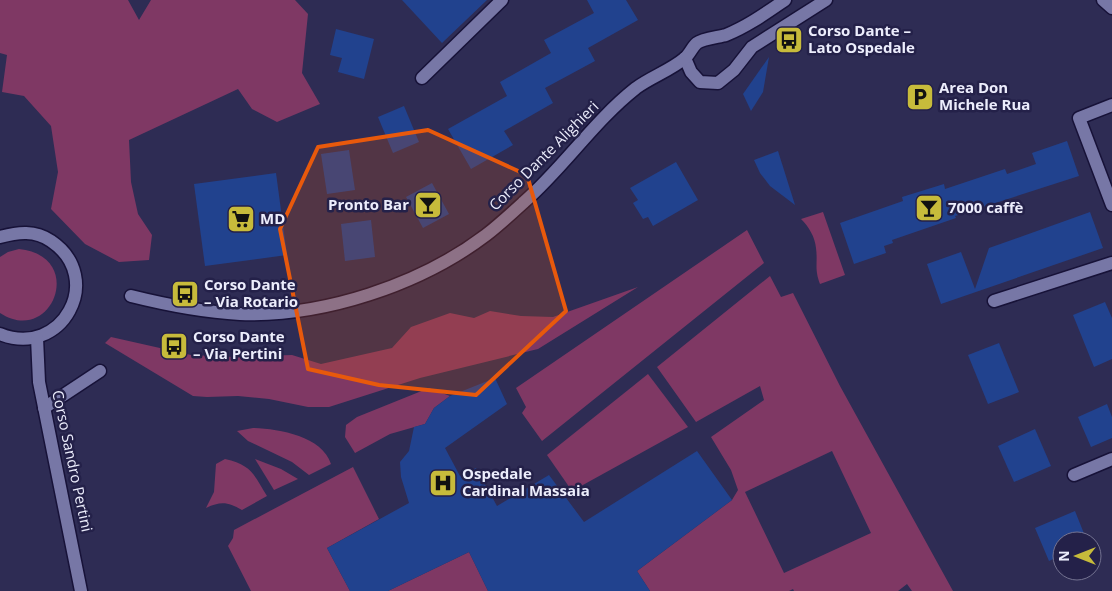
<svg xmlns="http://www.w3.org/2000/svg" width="1112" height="591" font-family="'Open Sans',sans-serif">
  <rect width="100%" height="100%" fill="#2e2c54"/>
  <g fill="#7f3864" fill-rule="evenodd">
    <polygon points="0,0 128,0 139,20 151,0 295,0 308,14 302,73 320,104 277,122 252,109 238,89 129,140 131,182 138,214 152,235 149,260 119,262 85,244 51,209 58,172 51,126 24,96 2,92 7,55 0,53"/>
    <path d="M823,212L845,275L820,284C814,268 818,263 816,248C815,237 809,227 801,219Z"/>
    <polygon points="747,230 764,263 542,441 522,413 526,407 516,388"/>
    <path d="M19,249C87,256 52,347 0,313V257L8,252Z"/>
    <path d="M770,276L781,297L793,293L840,386L953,591H912L907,584L898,591H794L793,589L789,591H650L637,571L732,500L738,490L731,470L711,437L764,400L760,386L696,422L657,367ZM832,451L871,533L784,573L745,492Z"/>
    <polygon points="638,287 538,349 420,378 329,407 308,407 269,399 238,396 207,397 193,396 105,343 111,337 191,355 234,357 292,355 321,364 392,348 411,327 450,313 474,318 490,311 521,316 553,317"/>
    <polygon points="648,374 688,427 572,491 547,455"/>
    <polygon points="429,388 450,396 434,408 425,424 390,434 355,453 345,437 346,425 357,417"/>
    <path d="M253,428C279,429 322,436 331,464L309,475L292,462L248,441L237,431Z"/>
    <path d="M225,459C252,465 254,475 267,496L242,510C228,502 221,501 206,508L214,492L216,464Z"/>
    <polygon points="255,459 281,469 298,479 274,490"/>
    <polygon points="353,467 379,519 327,548 350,591 251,591 228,546 233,538 234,530"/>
    <polygon points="469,552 488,591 388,591"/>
  </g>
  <g fill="#21428e">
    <polygon points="402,0 487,0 442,43"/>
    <polygon points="587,0 626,0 638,20 588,48 595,61 545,88 553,103 504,131 513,145 471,169 448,129 507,96 500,82 551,53 544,40 594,13"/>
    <polygon points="336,29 374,39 364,79 338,72 342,58 330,55"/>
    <polygon points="769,57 763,92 751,111 743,94"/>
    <polygon points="404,106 419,142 393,153 378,117"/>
    <polygon points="1067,141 1079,176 955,216 956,218 892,240 893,243 884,246 886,253 854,264 840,223 903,201 902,197 944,184 945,189 1005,169 1007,174 1036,164 1032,153"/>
    <polygon points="349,150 355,190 327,194 321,154"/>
    <polygon points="778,151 795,205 770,186 760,173 754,160"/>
    <polygon points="676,162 698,200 653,226 648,217 643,219 633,203 638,200 630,188"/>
    <polygon points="276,173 287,255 205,266 194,184"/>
    <polygon points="432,183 449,214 423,228 406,197"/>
    <polygon points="1090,212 1103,248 941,304 927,264 961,252 975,289 989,248"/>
    <polygon points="371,220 375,257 345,261 341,224"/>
    <polygon points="1105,302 1112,318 1112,359 1094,367 1073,315"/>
    <polygon points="999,343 1019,392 988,404 968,355"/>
    <polygon points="495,378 507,404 445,448 460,476 476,468 497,506 549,475 584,522 697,451 732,500 637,571 650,591 488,591 469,552 388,591 350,591 327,548 409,503 401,477 400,462 409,451 414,427 425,424 434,408 450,396"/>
    <polygon points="1107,404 1112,417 1112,438 1091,447 1078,417"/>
    <polygon points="1035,429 1051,466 1014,482 998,446"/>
    <polygon points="1075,511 1087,541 1062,541 1062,555 1049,561 1035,528"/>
  </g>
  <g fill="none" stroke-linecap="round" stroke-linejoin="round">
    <g stroke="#171238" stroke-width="15">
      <g id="minor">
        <polyline points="422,78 502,0"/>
        <polyline points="1112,105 1079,118 1112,205"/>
        <polyline points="994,301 1112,263"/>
        <polyline points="44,408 100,371"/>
        <polyline points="1074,475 1112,459"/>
      </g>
    </g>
    <g stroke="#171238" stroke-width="15">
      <g id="tertiary">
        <polyline points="1103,0 1112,8"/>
        <polyline points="685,58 691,72 700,82 718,83 734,70 752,47 826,0"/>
        <path d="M0,237C18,232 35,230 51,241C106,278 62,359 0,334"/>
        <path d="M131,296C167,305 203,312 240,314C323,317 420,285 486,235C499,225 512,213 524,202C564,167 594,121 636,88C651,77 671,70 685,58C690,54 692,47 697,43C702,39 719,37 726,35C748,26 766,13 785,0"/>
        <polyline points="37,338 39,382 81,591"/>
      </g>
    </g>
    <use href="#minor" stroke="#7777a6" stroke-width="12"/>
    <use href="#tertiary" stroke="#7777a6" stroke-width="12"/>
  </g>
  <path fill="#e8590c" fill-opacity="0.2" stroke="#e8590c" stroke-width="4" stroke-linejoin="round" d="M428,130L527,175L566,311L476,395L379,385L308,369L280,229L318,147Z"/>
  <defs>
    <g id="bus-square" transform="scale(1.4375)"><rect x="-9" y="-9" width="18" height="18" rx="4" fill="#c7bb3b" stroke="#242149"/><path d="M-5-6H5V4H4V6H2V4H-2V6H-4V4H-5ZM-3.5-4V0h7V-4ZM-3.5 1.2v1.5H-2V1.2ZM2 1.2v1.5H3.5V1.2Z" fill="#111"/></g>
    <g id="parking-square" transform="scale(1.4375)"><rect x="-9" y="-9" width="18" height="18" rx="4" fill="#c7bb3b" stroke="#242149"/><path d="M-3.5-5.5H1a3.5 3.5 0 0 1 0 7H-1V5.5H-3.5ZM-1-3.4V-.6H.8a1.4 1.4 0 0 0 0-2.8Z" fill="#111"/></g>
    <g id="bar-square" transform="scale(1.4375)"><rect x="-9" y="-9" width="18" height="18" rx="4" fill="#c7bb3b" stroke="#242149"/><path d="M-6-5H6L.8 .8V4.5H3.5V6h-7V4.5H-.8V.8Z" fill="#111"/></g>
    <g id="supermarket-square" transform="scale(1.4375)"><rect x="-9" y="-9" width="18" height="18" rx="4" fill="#c7bb3b" stroke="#242149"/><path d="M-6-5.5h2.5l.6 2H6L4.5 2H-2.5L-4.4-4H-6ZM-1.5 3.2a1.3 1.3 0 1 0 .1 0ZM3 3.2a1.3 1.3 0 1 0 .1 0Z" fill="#111"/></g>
    <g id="hospital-square" transform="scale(1.4375)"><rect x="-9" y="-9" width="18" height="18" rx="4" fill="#c7bb3b" stroke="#242149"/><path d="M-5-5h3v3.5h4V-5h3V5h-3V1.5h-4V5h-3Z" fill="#111"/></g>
  </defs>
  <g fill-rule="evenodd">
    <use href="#bus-square" x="789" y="40"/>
    <use href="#parking-square" x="920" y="97"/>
    <use href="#bar-square" x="428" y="205"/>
    <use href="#bar-square" x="929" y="208"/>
    <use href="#supermarket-square" x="241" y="219"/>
    <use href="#bus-square" x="185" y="294"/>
    <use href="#bus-square" x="174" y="346"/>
    <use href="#hospital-square" x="443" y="483"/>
  </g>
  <g text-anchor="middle" stroke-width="5" stroke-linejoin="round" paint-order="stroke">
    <g font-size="15" font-weight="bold" fill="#ecedfc" stroke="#242149" text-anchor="start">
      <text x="808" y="36">Corso Dante –<tspan x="808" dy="17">Lato Ospedale</tspan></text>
      <text x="939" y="93">Area Don<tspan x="939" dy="17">Michele Rua</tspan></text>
      <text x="409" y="210" text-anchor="end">Pronto Bar</text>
      <text x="948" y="213">7000 caffè</text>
      <text x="260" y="224">MD</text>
      <text x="204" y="290">Corso Dante<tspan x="204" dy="17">– Via Rotario</tspan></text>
      <text x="193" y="342">Corso Dante<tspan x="193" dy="17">– Via Pertini</tspan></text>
      <text x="462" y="479">Ospedale<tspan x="462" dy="17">Cardinal Massaia</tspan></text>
    </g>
    <g font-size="15" fill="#ecedfc" stroke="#242149">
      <text transform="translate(544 156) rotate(-45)" y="5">Corso Dante Alighieri</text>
      <text transform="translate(72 461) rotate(78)" y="5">Corso Sandro Pertini</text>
    </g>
  </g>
  <g transform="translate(1077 556) rotate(270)"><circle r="24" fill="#242149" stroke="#747391"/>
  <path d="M0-4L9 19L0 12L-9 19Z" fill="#c7bb3b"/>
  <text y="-8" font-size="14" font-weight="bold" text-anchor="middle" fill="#ecedfc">N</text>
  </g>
</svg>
